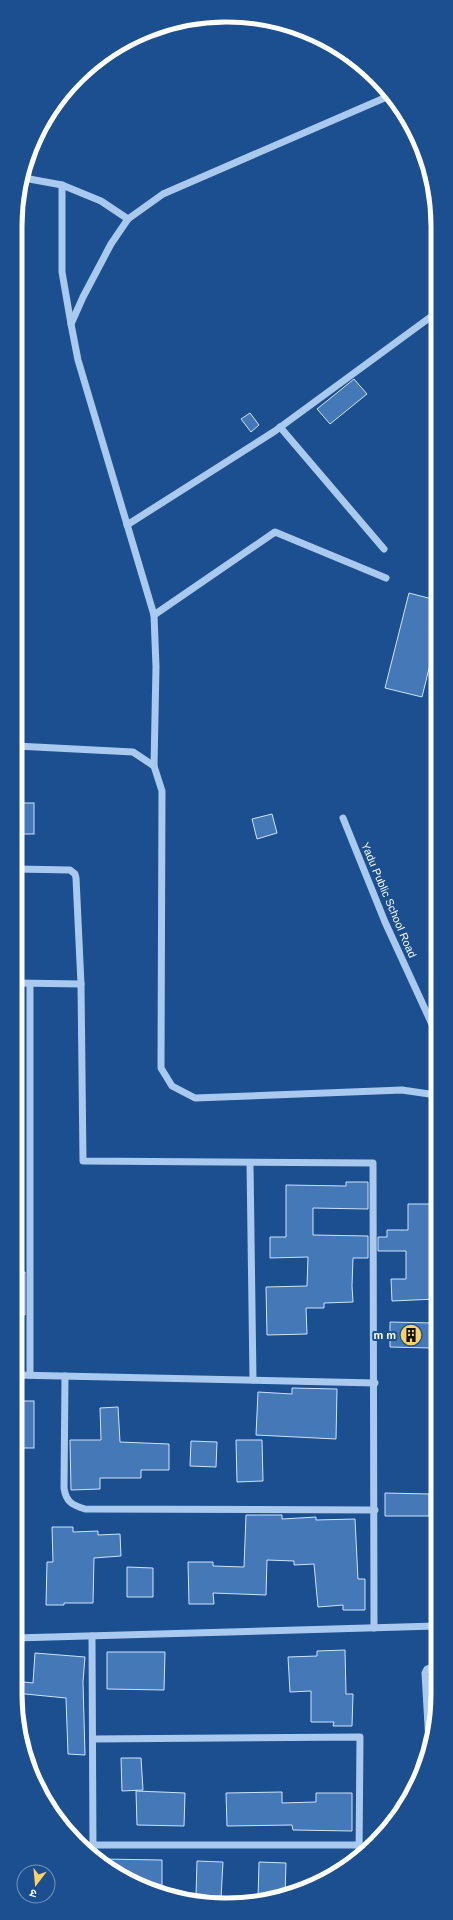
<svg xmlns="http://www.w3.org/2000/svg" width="453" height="1920" font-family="Arial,'Noto Sans Devanagari',sans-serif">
  <rect width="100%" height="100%" fill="#1b4f8f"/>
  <g fill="#4478b7" stroke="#cfe3fa">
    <polygon points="354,379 367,394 330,424 317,409"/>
    <polygon points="250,413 259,425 251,432 241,419"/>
    <polygon points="409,593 436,600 436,640 422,697 385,688"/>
    <rect x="16" y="803" width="18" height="31"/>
    <polygon points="272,814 277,833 257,839 252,819"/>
    <polygon points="346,1182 368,1182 368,1209 313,1208 313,1235 368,1236 368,1258 353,1258 352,1286 353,1302 324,1303 324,1308 306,1308 307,1334 267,1335 266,1287 307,1286 308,1257 270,1258 270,1237 286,1237 286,1185 346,1186"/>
    <polygon points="408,1204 436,1204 436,1299 392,1301 391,1279 406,1279 406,1251 378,1251 378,1237 387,1237 387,1230 408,1230"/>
    <polygon points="16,1272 25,1272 25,1315 15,1315"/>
    <polygon points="390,1322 431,1323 431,1348 390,1347"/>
    <polygon points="292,1388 337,1389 336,1439 256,1435 258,1392 292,1394"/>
    <rect x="15" y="1401" width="19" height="47"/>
    <polygon points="118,1407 120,1442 169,1444 169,1470 141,1470 141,1478 100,1478 100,1489 71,1490 70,1440 101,1440 100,1408"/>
    <polygon points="236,1440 262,1440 263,1481 237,1482"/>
    <polygon points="191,1441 217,1442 216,1467 190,1466"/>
    <polygon points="385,1493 429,1494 429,1516 385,1516"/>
    <polygon points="246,1515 282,1515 282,1519 316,1517 316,1520 355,1519 358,1579 365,1579 365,1610 343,1610 343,1605 318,1607 314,1564 294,1565 294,1561 267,1560 266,1595 213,1593 214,1604 189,1604 188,1562 213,1562 213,1566 244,1567"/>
    <polygon points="52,1527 73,1527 73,1532 98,1531 98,1535 120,1534 121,1556 94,1558 93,1603 64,1603 64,1605 46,1605 47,1562 53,1562"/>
    <polygon points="127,1567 153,1568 153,1597 127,1597"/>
    <polygon points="345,1650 346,1694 353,1694 352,1726 333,1726 334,1722 311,1722 311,1691 290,1692 288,1657 317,1656 317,1651"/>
    <polygon points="107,1652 165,1652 164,1690 107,1689"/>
    <polygon points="35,1653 85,1657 83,1682 85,1755 68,1754 66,1698 15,1693 15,1681 33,1683"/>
    <polygon points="121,1758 141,1758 143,1790 122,1791"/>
    <polygon points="136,1791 185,1793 184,1826 137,1825"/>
    <polygon points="282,1792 282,1803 316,1802 316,1793 352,1793 352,1831 293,1830 292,1825 227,1826 226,1793"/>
    <polygon points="101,1859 162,1860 162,1891 133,1883"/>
    <polygon points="197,1861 223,1862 221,1898 196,1896"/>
    <polygon points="259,1862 286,1863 285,1895 258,1899"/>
  </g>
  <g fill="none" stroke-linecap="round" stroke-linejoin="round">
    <g stroke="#a9c9ee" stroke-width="7">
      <polyline points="24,178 62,185 101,201 128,219"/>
      <polyline points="62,185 62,272 71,324"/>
      <polyline points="280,427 384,549"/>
      <polyline points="127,525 275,431 436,313"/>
      <polyline points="154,615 275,532 386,578"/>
      <polyline points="16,746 133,752 154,766 162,791 161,1068 172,1086 195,1098 402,1090 436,1095"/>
      <polyline points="154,766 156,667 154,615 78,360 71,324 83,297 111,244 128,219 163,194 389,96"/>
      <polyline points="343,818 385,922 436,1033"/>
      <polyline points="16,869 70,870 75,874 76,878 81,984 83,1161 373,1163 374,1628"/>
      <polyline points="16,983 81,984"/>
      <polyline points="30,984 30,1375"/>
      <polyline points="250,1163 253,1380"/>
      <polyline points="15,1375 375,1383"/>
      <path d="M65,1376L64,1488C66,1502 72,1505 85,1509L375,1510"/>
      <polyline points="92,1636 93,1853"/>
      <polyline points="15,1638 436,1626"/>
      <polyline points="93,1739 360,1737 359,1857"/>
      <polyline points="429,1743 425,1673 427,1669 436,1666"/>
      <polyline points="93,1845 359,1845"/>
    </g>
  </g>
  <defs>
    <g id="building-disc" transform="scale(1.15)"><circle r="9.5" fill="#ffd166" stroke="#1b4f8f"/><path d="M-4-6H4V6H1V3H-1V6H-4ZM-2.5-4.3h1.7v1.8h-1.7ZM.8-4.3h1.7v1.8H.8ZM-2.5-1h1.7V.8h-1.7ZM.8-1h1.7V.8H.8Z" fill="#111"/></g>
  </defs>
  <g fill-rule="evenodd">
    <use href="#building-disc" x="411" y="1335"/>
  </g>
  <g text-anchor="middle" stroke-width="4" stroke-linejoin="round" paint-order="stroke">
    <g font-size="11" fill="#fff" stroke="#1b4f8f">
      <text transform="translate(389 900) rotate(67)" y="4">Yadu Public School Road</text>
    </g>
    <g font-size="11" font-weight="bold" fill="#fff" stroke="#1b4f8f" text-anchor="end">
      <text x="396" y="1339">m m</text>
    </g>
  </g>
  <path d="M0 0H453V1920H0ZM226 22H227A204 204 0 0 1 431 226V1694A204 204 0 0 1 227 1898H226A204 204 0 0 1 22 1694V226A204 204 0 0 1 226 22Z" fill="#1b4f8f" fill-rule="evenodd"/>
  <path fill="none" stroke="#fff" stroke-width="5" d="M226 22H227A204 204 0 0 1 431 226V1694A204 204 0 0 1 227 1898H226A204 204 0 0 1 22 1694V226A204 204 0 0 1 226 22Z"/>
  <g transform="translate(36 1884) rotate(196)"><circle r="19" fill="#1b4f8f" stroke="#7695bc"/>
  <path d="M0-3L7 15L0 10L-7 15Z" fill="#ffd166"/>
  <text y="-6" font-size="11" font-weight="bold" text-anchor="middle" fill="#ffffff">उ</text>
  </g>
</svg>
